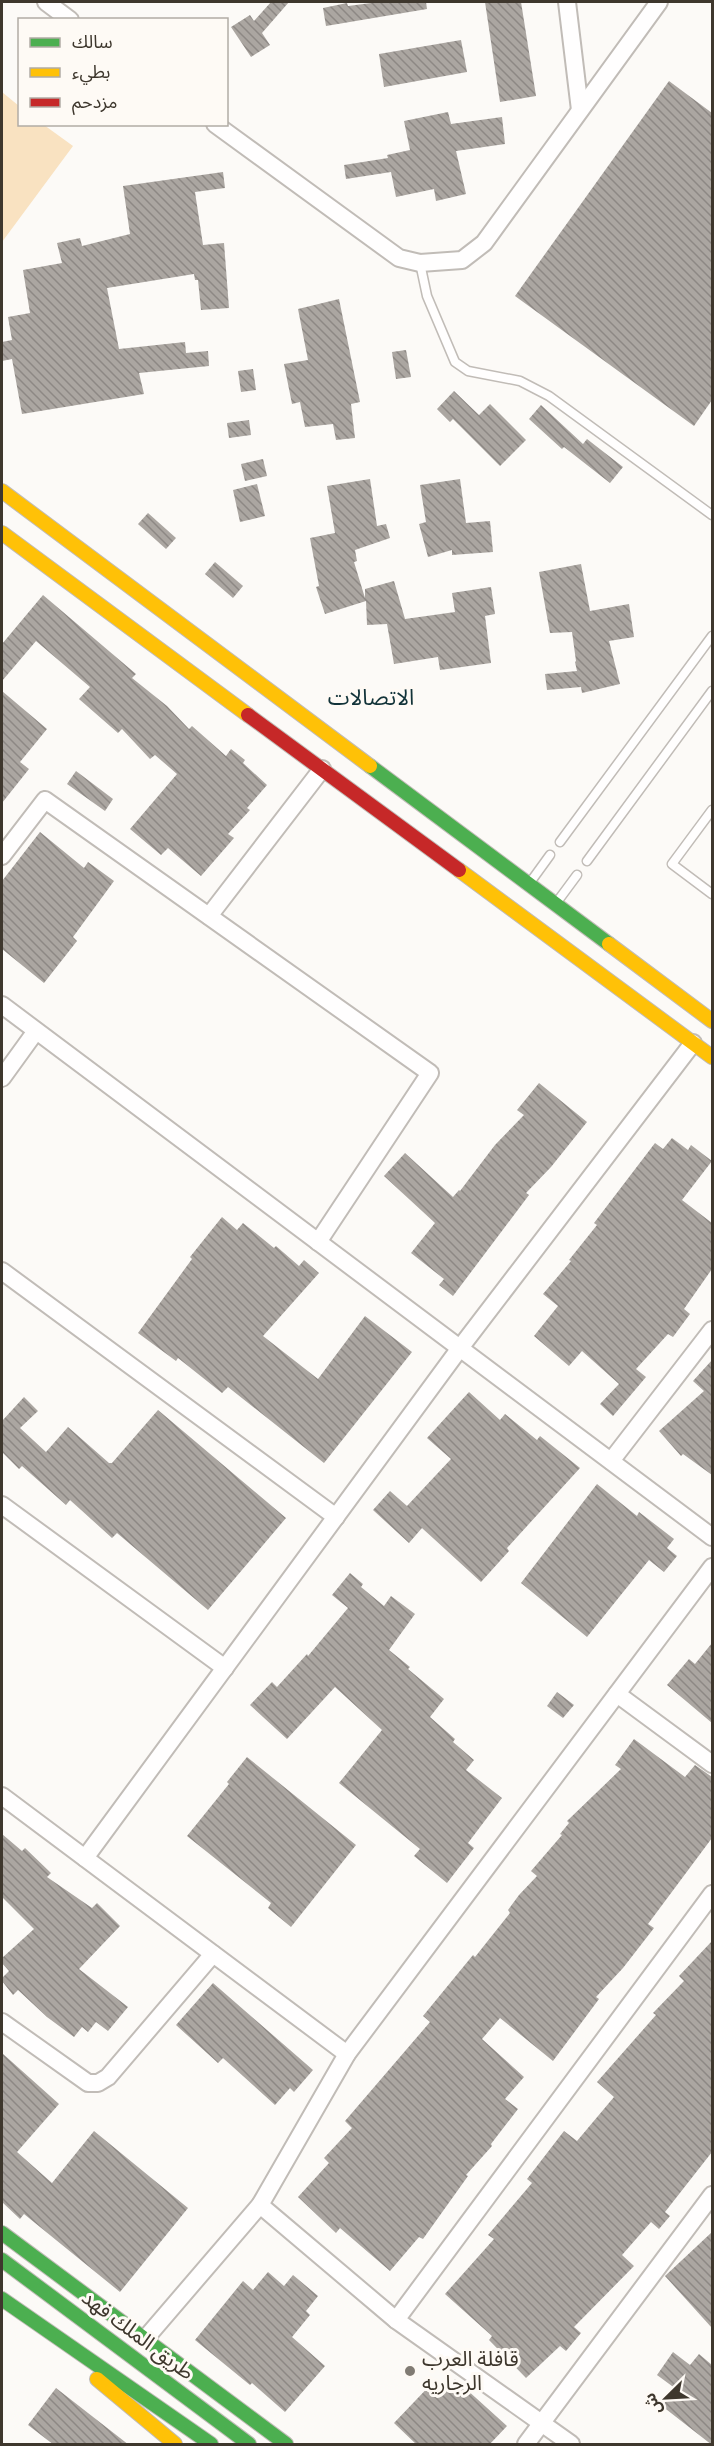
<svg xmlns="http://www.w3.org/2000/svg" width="714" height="2446" font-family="Signika,'Noto Sans Arabic',sans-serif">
  <defs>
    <pattern id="building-back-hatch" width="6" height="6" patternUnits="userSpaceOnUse" patternTransform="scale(1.5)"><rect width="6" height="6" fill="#aba6a1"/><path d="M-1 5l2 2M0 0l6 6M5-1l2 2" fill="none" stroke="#8d8884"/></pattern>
  </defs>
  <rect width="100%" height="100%" fill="#fcfaf7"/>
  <polygon fill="#f9e2c1" points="2,92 19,106 20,124 44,125 73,146 2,242"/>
  <g fill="url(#building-back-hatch)">
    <polygon points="271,2 289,2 262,33 270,45 251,57 231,27 250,15 254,21"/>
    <polygon points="379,2 426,2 427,9 326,26 323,8 347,3 348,6"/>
    <polygon points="485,2 521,2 536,96 500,102"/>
    <polygon points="461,40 467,72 384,87 379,54"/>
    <polygon points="669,81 712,113 712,400 694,426 515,296"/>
    <polygon points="448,112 451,124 502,117 505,144 456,151 466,194 436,201 434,189 396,197 391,172 346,179 344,165 388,158 387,155 410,150 404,121"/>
    <polygon points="223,172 225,188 195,192 203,245 224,243 229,308 201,310 198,280 195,280 194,274 107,288 119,349 185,342 186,353 208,351 209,366 139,373 144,394 22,414 12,359 2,361 2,342 12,340 8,317 30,313 23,270 62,263 57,243 80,238 82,246 130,234 123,186"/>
    <polygon points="339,299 360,402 351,404 355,438 336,440 333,424 305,427 300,402 292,404 284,364 308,360 298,309"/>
    <polygon points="406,350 411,377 396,379 392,352"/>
    <polygon points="253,369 256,390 241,392 238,371"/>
    <polygon points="454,391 479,415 490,404 526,440 500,466 453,419 450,422 437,409"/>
    <polygon points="541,405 583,444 587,439 623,467 610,483 564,447 562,449 529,419"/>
    <polygon points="249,420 251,435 229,438 227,423"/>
    <polygon points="263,459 267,476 245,481 241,464"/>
    <polygon points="370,479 377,526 386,524 390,538 355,550 357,561 354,562 365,598 365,589 394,581 405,619 455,612 452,593 491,587 495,614 485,616 491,663 440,670 438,657 394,664 387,624 367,625 366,601 325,614 316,587 319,586 310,538 335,533 327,486"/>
    <polygon points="460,479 466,523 490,521 493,552 452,555 452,550 428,557 419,524 426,522 420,485"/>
    <polygon points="257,484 265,516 240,522 233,490"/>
    <polygon points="148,513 176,538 166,549 138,524"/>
    <polygon points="215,562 243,586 233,598 205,574"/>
    <polygon points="581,564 590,611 629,604 634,637 609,641 620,684 582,693 581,687 547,690 545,674 577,671 575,662 576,661 572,632 550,633 539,572"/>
    <polygon points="43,595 136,674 132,678 167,706 189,729 192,726 226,756 231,749 245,760 243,763 267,785 247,808 250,810 228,834 234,838 201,876 168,848 161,855 130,829 177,774 155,755 150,759 122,729 118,733 79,699 90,687 36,641 2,681 2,644"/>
    <polygon points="2,691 47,729 20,762 29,769 2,803"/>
    <polygon points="76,771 113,799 105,811 67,784"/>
    <polygon points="40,832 84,868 88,862 114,881 73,937 77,941 44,983 2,949 2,881"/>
    <polygon points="539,1083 587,1122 551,1167 526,1193 529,1195 453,1296 439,1285 444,1279 411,1253 435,1223 384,1176 405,1153 453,1197 459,1190 460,1191 495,1145 524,1115 517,1110"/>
    <polygon points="672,1138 688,1150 691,1145 712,1161 682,1200 712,1223 712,1269 684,1309 690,1314 673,1337 668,1334 636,1369 646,1377 613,1416 600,1404 619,1384 582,1351 569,1366 534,1336 558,1306 543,1294 571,1261 569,1260 597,1225 594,1223 655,1143 663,1149"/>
    <polygon points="222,1217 237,1230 243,1223 274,1248 276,1246 299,1266 304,1260 319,1273 263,1336 318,1379 365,1316 412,1352 324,1463 228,1387 222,1393 178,1358 176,1361 138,1333 192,1259 190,1257"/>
    <polygon points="712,1360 712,1475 683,1454 681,1456 659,1431 704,1391 693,1381"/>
    <polygon points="469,1392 500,1420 505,1414 537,1440 540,1436 580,1468 507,1548 509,1551 481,1582 422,1528 409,1543 373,1510 390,1491 407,1506 451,1459 427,1438"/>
    <polygon points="24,1397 38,1411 20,1428 46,1452 68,1427 109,1463 112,1463 158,1410 286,1518 208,1610 117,1533 112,1538 70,1500 66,1505 22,1466 19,1469 2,1452 2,1421"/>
    <polygon points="597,1484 637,1516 639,1512 674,1539 667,1548 677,1556 664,1572 649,1560 587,1637 521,1583"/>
    <polygon points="350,1573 363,1584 361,1587 384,1606 391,1596 415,1614 389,1650 410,1667 408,1669 444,1699 430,1717 455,1739 453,1742 474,1760 466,1770 502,1798 468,1843 474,1848 447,1883 414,1856 420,1849 339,1783 382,1730 335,1687 287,1739 250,1705 272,1682 277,1687 307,1654 308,1656 348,1608 332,1595"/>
    <polygon points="712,1643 712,1723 667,1685 689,1659 695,1664"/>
    <polygon points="557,1692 574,1705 563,1718 547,1706"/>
    <polygon points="634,1739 685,1777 695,1765 712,1777 712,1838 648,1924 654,1928 623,1968 596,1997 599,1999 553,2061 500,2018 482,2039 524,2077 505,2099 518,2109 491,2144 492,2146 466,2175 468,2176 423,2239 419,2237 390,2271 340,2228 336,2233 298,2197 329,2163 324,2158 352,2128 345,2121 430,2022 423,2016 473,1955 475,1957 510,1913 508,1910 519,1895 537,1876 531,1871 562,1835 560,1834 569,1823 567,1821 621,1769 615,1765"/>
    <polygon points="247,1757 356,1845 291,1927 268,1908 271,1903 187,1836 229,1784 227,1782"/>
    <polygon points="2,1834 22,1851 25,1848 51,1873 47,1877 92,1908 97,1903 120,1926 79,1969 128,2007 108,2031 96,2022 88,2032 82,2027 74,2037 47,2017 18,1990 13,1995 2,1981 2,1978 9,1971 2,1963 2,1958 34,1929 2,1897"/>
    <polygon points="712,1941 712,2152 665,2212 670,2216 659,2229 651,2222 622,2255 634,2266 574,2327 581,2333 566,2351 560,2346 526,2378 489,2340 492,2336 445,2294 494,2239 488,2235 532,2183 527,2179 564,2131 577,2141 614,2097 597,2082 656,2015 653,2013 684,1981 679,1976"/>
    <polygon points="213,1983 313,2070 294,2092 290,2088 275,2105 223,2058 218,2063 176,2025"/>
    <polygon points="2,2053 59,2104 17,2152 52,2183 94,2131 188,2208 120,2292 24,2214 20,2219 2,2202"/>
    <polygon points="712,2232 712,2328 665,2276"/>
    <polygon points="268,2272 284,2286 293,2275 318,2296 306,2311 310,2315 292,2337 325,2366 285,2412 252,2383 250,2385 195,2340 243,2281 253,2290"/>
    <polygon points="673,2352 690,2365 699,2354 712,2365 712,2445 662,2406 676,2389 657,2375"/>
    <polygon points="436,2379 446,2389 455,2379 507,2426 489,2445 417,2445 394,2423"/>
    <polygon points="56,2388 129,2445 54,2445 28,2425"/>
  </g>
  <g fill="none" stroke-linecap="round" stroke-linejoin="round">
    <g stroke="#c1bcb7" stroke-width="11">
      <g id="lane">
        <polyline points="420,263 427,296 455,362 468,371 520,381 549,396 712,515"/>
        <polyline points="712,810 672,864 712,894"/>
        <polyline points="560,842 712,636"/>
        <polyline points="587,861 712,691"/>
        <polyline points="529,884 550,855"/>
        <polyline points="557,902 577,875"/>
      </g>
    </g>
    <g stroke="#c1bcb7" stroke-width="20">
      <g id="street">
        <polyline points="46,2 70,20"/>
        <polyline points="567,2 580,110"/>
        <polyline points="215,124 399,258 420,263 462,260 484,243 659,2"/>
        <polyline points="2,856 45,800 430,1073 318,1242"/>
        <polyline points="209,916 322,769"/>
        <polyline points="2,1005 712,1537"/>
        <polyline points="2,1078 36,1031"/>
        <polyline points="2,1271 336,1517"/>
        <polyline points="611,1461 712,1330"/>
        <polyline points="2,1505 225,1668"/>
        <polyline points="617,1694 712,1764"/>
        <polyline points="2,1796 347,2054"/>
        <polyline points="85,1858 460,1348 693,1043"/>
        <polyline points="2,2022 88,2083 98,2083 108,2077 213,1954"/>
        <polyline points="260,2205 396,2320 571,2444"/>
        <polyline points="396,2320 712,1894"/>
        <polyline points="145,2339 260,2205 347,2054 712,1567"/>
        <polyline points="526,2444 712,2195"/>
      </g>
    </g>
    <g stroke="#c1bcb7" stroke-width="16">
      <g id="fast">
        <polyline points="370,766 609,944"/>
        <polyline points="2,2233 286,2444"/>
        <polyline points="2,2260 249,2444"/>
        <polyline points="2,2299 211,2444"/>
      </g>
    </g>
    <g stroke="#c1bcb7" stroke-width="16">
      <g id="slow">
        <polyline points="2,491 370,766"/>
        <polyline points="2,533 248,715"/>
        <polyline points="459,870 712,1057"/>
        <polyline points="609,944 712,1021"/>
        <polyline points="97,2379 175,2444"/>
      </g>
    </g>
    <g stroke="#c1bcb7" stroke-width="16">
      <polyline id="jam" points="248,715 459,870"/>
    </g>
    <use href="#lane" stroke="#fffefe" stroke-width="8"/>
    <use href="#street" stroke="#fffefe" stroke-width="16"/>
    <use href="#fast" stroke="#4caf50" stroke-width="14"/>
    <use href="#slow" stroke="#ffc107" stroke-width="14"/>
    <use href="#jam" stroke="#c62828" stroke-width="14"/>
  </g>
  <circle fill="#807b74" stroke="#fefaf5" stroke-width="2" cx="410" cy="2371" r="6"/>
  <g text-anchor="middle" stroke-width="6" stroke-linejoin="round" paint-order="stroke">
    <g font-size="21" fill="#3e372d" stroke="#fefaf5">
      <text transform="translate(138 2335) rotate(37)" y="7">طريق الملك فهد</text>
    </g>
    <g font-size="21" fill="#3e372d" stroke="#fefaf5" text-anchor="start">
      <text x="422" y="2366">قافلة العرب<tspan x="422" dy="24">الرجاريه</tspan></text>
    </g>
    <g font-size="22" fill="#123339" stroke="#fefaf5">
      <text x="371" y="705">الاتصالات</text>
    </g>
  </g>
  <rect width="714" height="2446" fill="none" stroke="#3e372d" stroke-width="6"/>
  <rect x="18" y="18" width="210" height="108" fill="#fefaf5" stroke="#b1aca5" stroke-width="1.5"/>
  <rect x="30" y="38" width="30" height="9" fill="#4caf50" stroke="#b1aca5" stroke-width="1.5"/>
  <text x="72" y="48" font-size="18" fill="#3e372d">سالك</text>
  <rect x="30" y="68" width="30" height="9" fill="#ffc107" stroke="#b1aca5" stroke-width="1.5"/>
  <text x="72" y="78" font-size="18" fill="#3e372d">بطيء</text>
  <rect x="30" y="98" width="30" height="9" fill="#c62828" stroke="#b1aca5" stroke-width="1.5"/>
  <text x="72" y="108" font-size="18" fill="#3e372d">مزدحم</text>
  <g transform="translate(666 2398) rotate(246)" stroke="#fefaf5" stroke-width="4.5" paint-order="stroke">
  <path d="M0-4.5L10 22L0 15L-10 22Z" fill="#3e372d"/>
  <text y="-9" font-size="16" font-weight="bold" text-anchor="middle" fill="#3e372d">ش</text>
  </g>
</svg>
